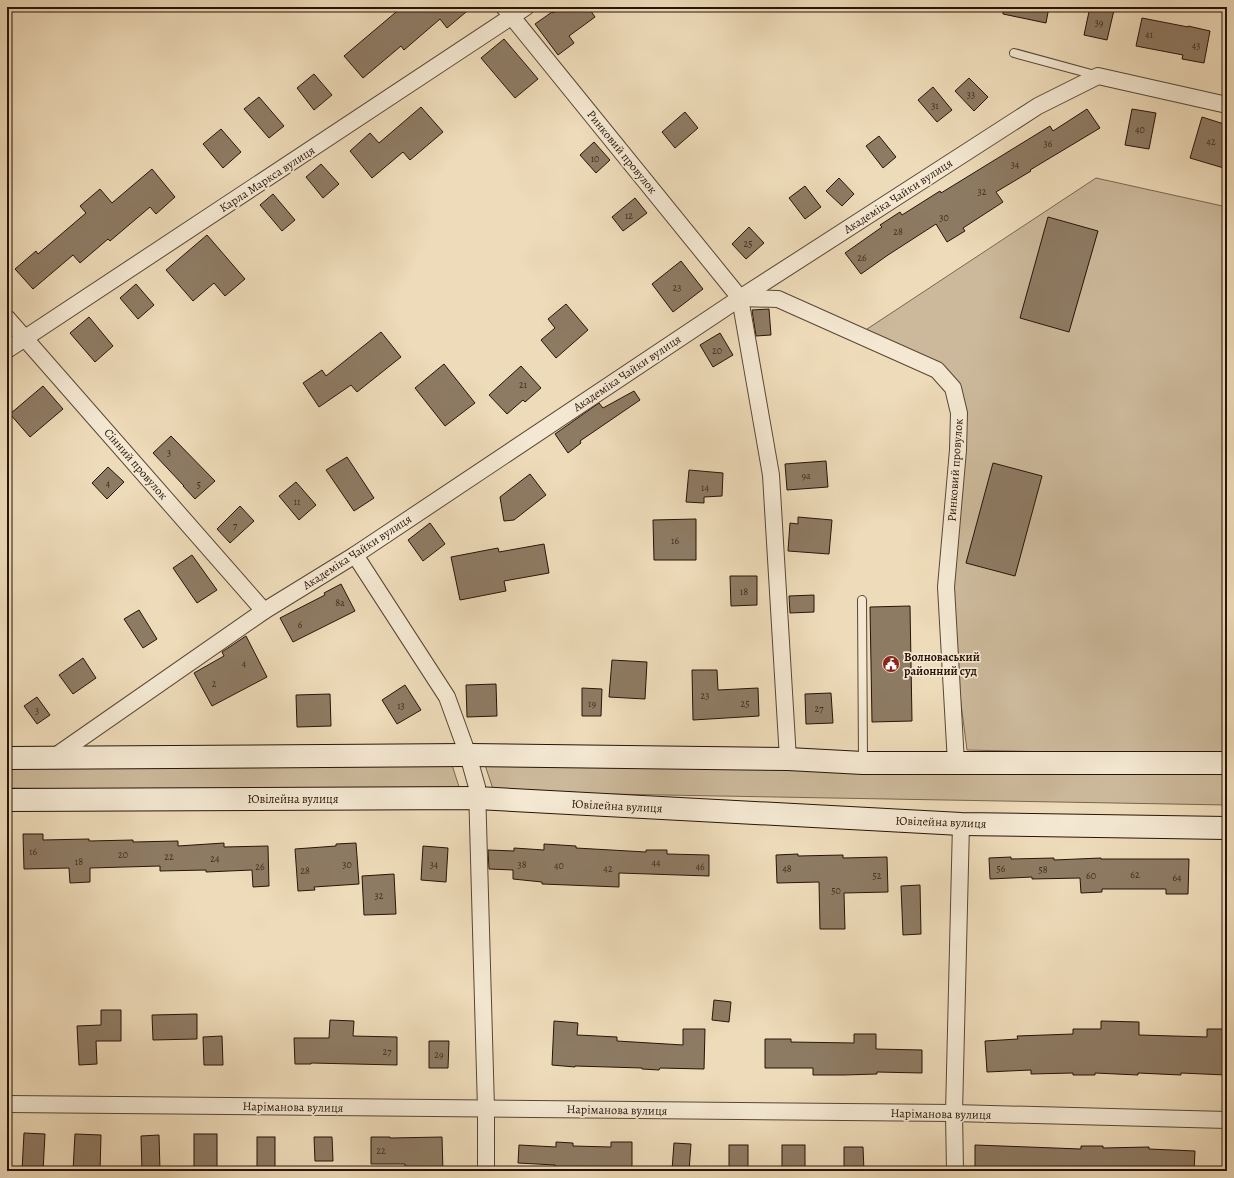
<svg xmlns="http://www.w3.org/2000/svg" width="1234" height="1178" font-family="Alegreya,serif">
  <rect width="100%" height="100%" fill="#eedbb9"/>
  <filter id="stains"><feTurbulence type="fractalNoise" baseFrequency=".005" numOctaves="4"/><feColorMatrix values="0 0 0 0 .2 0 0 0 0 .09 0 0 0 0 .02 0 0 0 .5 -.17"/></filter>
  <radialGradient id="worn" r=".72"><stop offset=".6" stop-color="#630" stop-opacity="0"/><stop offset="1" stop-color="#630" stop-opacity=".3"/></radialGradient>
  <g fill="#ccb99b" stroke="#7a6651">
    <polygon points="1096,178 1227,207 1227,756 967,750 946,587 953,388 858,335"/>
    <polygon points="483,759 1227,766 1227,805 494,792"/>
    <polygon points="7,760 451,762 461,793 7,788"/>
  </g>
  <g fill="#8e7b64" stroke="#271407">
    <polygon points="402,7 472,7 447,28 440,19 404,50 401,46 363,78 344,56"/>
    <polygon points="562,7 588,7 595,17 569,36 574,43 558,55 535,24 552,12 553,13"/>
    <polygon points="1003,7 1049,7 1046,23 1003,14"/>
    <polygon points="1090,7 1101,7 1114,10 1107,40 1084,35"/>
    <polygon points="1142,18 1188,27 1188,26 1210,31 1204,63 1182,59 1183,55 1136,46"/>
    <polygon points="504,39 538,79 515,98 481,58"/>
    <polygon points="314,74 332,95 314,110 297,88"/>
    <polygon points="969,78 988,97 974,111 955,91"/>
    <polygon points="933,87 952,110 937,122 918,100"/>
    <polygon points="259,97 284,126 269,138 244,109"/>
    <polygon points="421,107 443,132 410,160 403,152 372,178 350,151 370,133 379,143"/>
    <polygon points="1087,109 1100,128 1030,170 1031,171 996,192 1003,202 963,228 965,231 947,242 936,224 888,255 861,274 845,253 882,227 880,225 900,212 902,215 940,191 941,193 1050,126 1053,131"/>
    <polygon points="1132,109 1156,113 1149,149 1125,145"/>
    <polygon points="685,112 698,128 675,148 662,132"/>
    <polygon points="1202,117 1227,125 1227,169 1190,158"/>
    <polygon points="221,129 241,152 223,168 203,144"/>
    <polygon points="879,136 896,157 883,168 866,146"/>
    <polygon points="594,142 610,160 596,173 580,155"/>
    <polygon points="321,164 339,184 323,198 306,177"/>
    <polygon points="152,169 175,197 156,214 150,207 110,241 108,239 80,263 73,255 33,289 15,269 36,251 38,254 86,213 80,206 100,189 112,203"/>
    <polygon points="839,178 854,194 842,206 826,191"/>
    <polygon points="805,186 821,207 805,219 789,198"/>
    <polygon points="273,194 295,220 282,231 260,205"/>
    <polygon points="635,198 647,213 623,231 612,217"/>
    <polygon points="1048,217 1098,231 1069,332 1020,318"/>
    <polygon points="749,227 764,243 746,259 732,244"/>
    <polygon points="207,235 245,279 225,296 214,283 193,301 166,270"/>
    <polygon points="681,261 703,289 673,312 652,284"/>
    <polygon points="136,284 154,305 138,319 120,298"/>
    <polygon points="566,304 588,330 556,358 541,340 555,328 548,319"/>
    <polygon points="769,309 771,335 756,336 752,310"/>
    <polygon points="89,317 113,346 95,362 70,333"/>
    <polygon points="381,332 401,357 357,392 351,385 319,407 303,383 322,370 326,376"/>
    <polygon points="720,333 733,355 713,367 700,345"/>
    <polygon points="444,364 475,403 445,426 415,388"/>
    <polygon points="521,366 541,388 525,402 523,400 507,414 489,395"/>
    <polygon points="43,386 63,409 30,437 10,414"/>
    <polygon points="634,391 640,400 580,441 581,443 568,453 555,434 599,403 603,408"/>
    <polygon points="171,436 215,481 195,499 183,486 184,486 153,453"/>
    <polygon points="347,457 374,498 354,511 326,470"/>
    <polygon points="826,461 828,487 787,490 785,464"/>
    <polygon points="993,463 1042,476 1015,576 966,563"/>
    <polygon points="108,467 124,482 107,499 92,483"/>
    <polygon points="689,470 723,473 722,496 704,497 704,503 686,502"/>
    <polygon points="530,474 546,495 514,520 504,521 500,497"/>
    <polygon points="296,482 316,505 299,520 279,496"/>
    <polygon points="240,506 254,521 230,543 217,529"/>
    <polygon points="798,517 832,520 829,554 788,551 790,523 798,524"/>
    <polygon points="696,519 696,560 654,560 653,520"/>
    <polygon points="430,523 445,544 423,561 408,540"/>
    <polygon points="544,544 549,573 504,581 506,591 460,600 451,557 498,548 499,552"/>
    <polygon points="192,555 217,590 197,603 173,568"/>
    <polygon points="730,576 757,576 757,605 731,606"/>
    <polygon points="341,584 355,611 293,642 280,618 325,595 324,593"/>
    <polygon points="814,595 814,612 790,613 789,596"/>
    <polygon points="910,606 912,721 872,722 870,607"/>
    <polygon points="139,610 157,639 143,648 124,619"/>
    <polygon points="246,636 267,677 212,706 194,673 224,656 222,652"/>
    <polygon points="83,658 96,678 73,694 59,675"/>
    <polygon points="612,660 647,662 645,699 609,697"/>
    <polygon points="692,670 717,670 718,690 758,688 759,716 693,720"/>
    <polygon points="496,684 497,716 467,717 466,685"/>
    <polygon points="405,685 421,710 397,724 382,700"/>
    <polygon points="582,688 602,689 601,716 582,716"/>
    <polygon points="831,693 833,723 806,724 805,694"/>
    <polygon points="330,694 331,726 297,727 296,695"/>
    <polygon points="37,697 50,715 37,724 24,706"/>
    <polygon points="23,834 43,834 43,840 89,839 89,841 133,840 133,842 178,841 178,846 224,843 224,847 268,846 269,886 253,887 252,870 206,872 206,870 160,871 160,866 90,868 90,882 70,883 69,868 24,869"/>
    <polygon points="356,843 359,884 314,887 315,890 298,891 295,849 336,846 336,844"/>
    <polygon points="544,844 576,846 576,848 646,852 646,850 667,850 667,854 709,855 709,876 619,873 619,887 542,884 542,882 513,879 513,870 489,869 488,850 514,851 514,848 544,850"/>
    <polygon points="423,846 448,848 446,882 421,880"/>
    <polygon points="798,854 798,856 843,855 843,858 887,857 888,892 844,893 845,929 820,929 819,882 777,883 776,855"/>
    <polygon points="1011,857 1011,859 1054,858 1054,860 1101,858 1101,859 1189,859 1188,894 1166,894 1166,889 1102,889 1102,892 1081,893 1080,878 1032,879 1032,877 990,879 989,858"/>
    <polygon points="394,874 396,914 364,915 362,876"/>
    <polygon points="920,885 921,934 903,935 901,886"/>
    <polygon points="714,1000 731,1002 729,1022 712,1020"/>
    <polygon points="101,1010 121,1010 121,1041 96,1041 97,1064 79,1065 77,1026 101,1025"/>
    <polygon points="197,1014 197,1039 153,1040 152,1015"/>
    <polygon points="330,1020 354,1021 353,1036 397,1037 397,1065 311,1063 311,1064 295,1064 294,1038 329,1038"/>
    <polygon points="554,1021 578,1023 577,1035 617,1037 617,1041 683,1045 683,1029 705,1029 704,1069 660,1068 659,1070 642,1069 642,1068 575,1066 575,1067 552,1065"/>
    <polygon points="1101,1021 1139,1022 1139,1035 1207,1037 1207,1029 1227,1029 1226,1075 1181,1073 1181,1075 1138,1073 1138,1075 1095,1073 1095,1075 1073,1075 1073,1073 1031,1074 1031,1070 987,1072 985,1041 1018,1039 1017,1036 1073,1034 1073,1029 1101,1029"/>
    <polygon points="854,1034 876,1034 876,1049 922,1050 922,1073 877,1072 877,1074 844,1075 813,1075 813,1068 765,1068 765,1039 791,1039 791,1042 854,1043"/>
    <polygon points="222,1036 223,1065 204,1065 203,1037"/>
    <polygon points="429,1041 449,1041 448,1068 429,1068"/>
    <polygon points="24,1133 45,1134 43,1171 22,1171"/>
    <polygon points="75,1134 101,1135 100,1171 73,1171"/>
    <rect x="194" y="1134" width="23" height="34"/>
    <polygon points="159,1135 160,1171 142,1171 141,1136"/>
    <rect x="257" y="1137" width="18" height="34"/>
    <polygon points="314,1137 332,1137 333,1161 315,1161"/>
    <polygon points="371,1137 390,1137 390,1138 442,1137 443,1171 405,1171 405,1164 371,1164"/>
    <polygon points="556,1142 573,1143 573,1146 611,1147 611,1142 632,1142 632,1170 612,1170 612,1169 573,1167 573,1169 555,1169 555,1165 518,1163 519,1145 556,1147"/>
    <polygon points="674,1143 691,1144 689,1171 672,1170"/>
    <rect x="729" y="1145" width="19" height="26"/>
    <rect x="782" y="1145" width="23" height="26"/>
    <polygon points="975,1145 1081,1149 1081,1146 1103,1146 1103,1148 1149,1147 1149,1149 1195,1151 1194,1171 975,1171"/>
    <polygon points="844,1147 863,1147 864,1171 844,1171"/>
  </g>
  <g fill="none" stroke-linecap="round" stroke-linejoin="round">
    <g stroke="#594634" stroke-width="10">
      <g id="lane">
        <polyline points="1014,53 1095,75"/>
        <polyline points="862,600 863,763"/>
      </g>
    </g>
    <g stroke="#594634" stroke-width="18">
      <g id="street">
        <polyline points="504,7 740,298 771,475 788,759"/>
        <polyline points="740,298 778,299 937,370 953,388 959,413 958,450 946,587 956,763"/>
        <polyline points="7,318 264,611"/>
        <polyline points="7,350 526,7"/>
        <polyline points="355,555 447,697 468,755 477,787 486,1109 486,1171"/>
        <polyline points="54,757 264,611 355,555 740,298 1038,106 1098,76 1227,105"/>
        <polyline points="7,1104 954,1113 1227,1120"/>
        <polyline points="955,1171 954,1113 961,824"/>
      </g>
    </g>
    <g stroke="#271407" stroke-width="24">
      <g id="secondary">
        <polyline points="7,758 468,755 788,759 863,763 1221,763 1227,764"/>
        <polyline points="7,800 477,798 961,824 1227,828"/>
      </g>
    </g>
    <use href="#lane" stroke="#f4e8d2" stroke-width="8"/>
    <use href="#street" stroke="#f4e8d2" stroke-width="16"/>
    <use href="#secondary" stroke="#f4e8d2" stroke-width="22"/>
  </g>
  <defs>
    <g id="civic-disc" transform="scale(0.9)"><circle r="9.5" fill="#8f2418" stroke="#f4e8d2"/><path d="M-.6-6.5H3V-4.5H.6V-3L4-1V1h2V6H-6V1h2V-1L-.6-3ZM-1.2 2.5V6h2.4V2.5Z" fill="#fff"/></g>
  </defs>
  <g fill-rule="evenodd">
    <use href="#civic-disc" x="891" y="664"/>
  </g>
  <g text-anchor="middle" stroke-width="3.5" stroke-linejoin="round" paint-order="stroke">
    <g font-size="10" fill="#412e1e">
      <text x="1099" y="26">39</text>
      <text x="1149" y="38">41</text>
      <text x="1196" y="49">43</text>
      <text x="971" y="98">33</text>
      <text x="935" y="109">31</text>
      <text x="1140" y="133">40</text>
      <text x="1211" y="145">42</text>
      <text x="1048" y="147">36</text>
      <text x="595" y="162">10</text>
      <text x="1015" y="168">34</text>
      <text x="982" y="195">32</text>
      <text x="629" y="219">12</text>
      <text x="944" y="221">30</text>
      <text x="898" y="235">28</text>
      <text x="748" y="247">25</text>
      <text x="862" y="261">26</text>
      <text x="677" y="291">23</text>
      <text x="717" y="354">20</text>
      <text x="523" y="388">21</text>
      <text x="169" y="456">3</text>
      <text x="806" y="479">9а</text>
      <text x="108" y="487">4</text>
      <text x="199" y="488">5</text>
      <text x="705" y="491">14</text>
      <text x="297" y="505">11</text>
      <text x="235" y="529">7</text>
      <text x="675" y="544">16</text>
      <text x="744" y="595">18</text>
      <text x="340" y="606">8а</text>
      <text x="300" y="628">6</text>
      <text x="244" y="667">4</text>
      <text x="214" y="687">2</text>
      <text x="705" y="699">23</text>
      <text x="592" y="707">19</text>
      <text x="745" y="707">25</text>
      <text x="401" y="709">13</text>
      <text x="819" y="712">27</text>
      <text x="37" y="714">3</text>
      <text x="33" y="855">16</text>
      <text x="123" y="858">20</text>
      <text x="169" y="860">22</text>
      <text x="215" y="862">24</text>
      <text x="79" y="865">18</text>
      <text x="656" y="866">44</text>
      <text x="347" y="868">30</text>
      <text x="434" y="868">34</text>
      <text x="522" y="868">38</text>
      <text x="559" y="869">40</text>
      <text x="260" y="870">26</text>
      <text x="700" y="870">46</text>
      <text x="608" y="872">42</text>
      <text x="787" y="872">48</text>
      <text x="1001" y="872">56</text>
      <text x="1043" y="873">58</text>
      <text x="305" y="874">28</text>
      <text x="1135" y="878">62</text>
      <text x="877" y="879">52</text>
      <text x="1091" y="879">60</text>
      <text x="1177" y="881">64</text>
      <text x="836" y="894">50</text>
      <text x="379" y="899">32</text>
      <text x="387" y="1055">27</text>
      <text x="439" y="1058">29</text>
      <text x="381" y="1154">22</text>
    </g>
    <g font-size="12" fill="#271407" stroke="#f4e8d2">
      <text transform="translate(622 152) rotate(51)" y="4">Ринковий провулок</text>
      <text transform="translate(267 179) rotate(-33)" y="4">Карла Маркса вулиця</text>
      <text transform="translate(898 196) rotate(-33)" y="4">Академіка Чайки вулиця</text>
      <text transform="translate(627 373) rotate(-34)" y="4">Академіка Чайки вулиця</text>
      <text transform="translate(136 464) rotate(49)" y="4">Сінний провулок</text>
      <text transform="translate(955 470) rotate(-86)" y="4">Ринковий провулок</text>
      <text transform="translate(357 552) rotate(-33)" y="4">Академіка Чайки вулиця</text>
      <text x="293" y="803">Ювілейна вулиця</text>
      <text transform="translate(617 806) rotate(3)" y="4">Ювілейна вулиця</text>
      <text transform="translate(941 822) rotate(2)" y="4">Ювілейна вулиця</text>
      <text transform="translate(293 1107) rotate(1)" y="4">Наріманова вулиця</text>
      <text transform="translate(617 1110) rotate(1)" y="4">Наріманова вулиця</text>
      <text transform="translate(941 1114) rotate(1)" y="4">Наріманова вулиця</text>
    </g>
    <g font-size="12" font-weight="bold" fill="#271407" stroke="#f4e8d2" text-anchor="start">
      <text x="904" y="661">Волноваський<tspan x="904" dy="14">районний суд</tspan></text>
    </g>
  </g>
  <rect width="1234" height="1178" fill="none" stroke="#eedbb9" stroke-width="24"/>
  <rect x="8" y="8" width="1218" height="1162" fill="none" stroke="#271407" stroke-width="2"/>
  <rect x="12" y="12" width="1210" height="1154" fill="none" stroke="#271407"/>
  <rect width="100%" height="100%" filter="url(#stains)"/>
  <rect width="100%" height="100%" fill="url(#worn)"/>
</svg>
